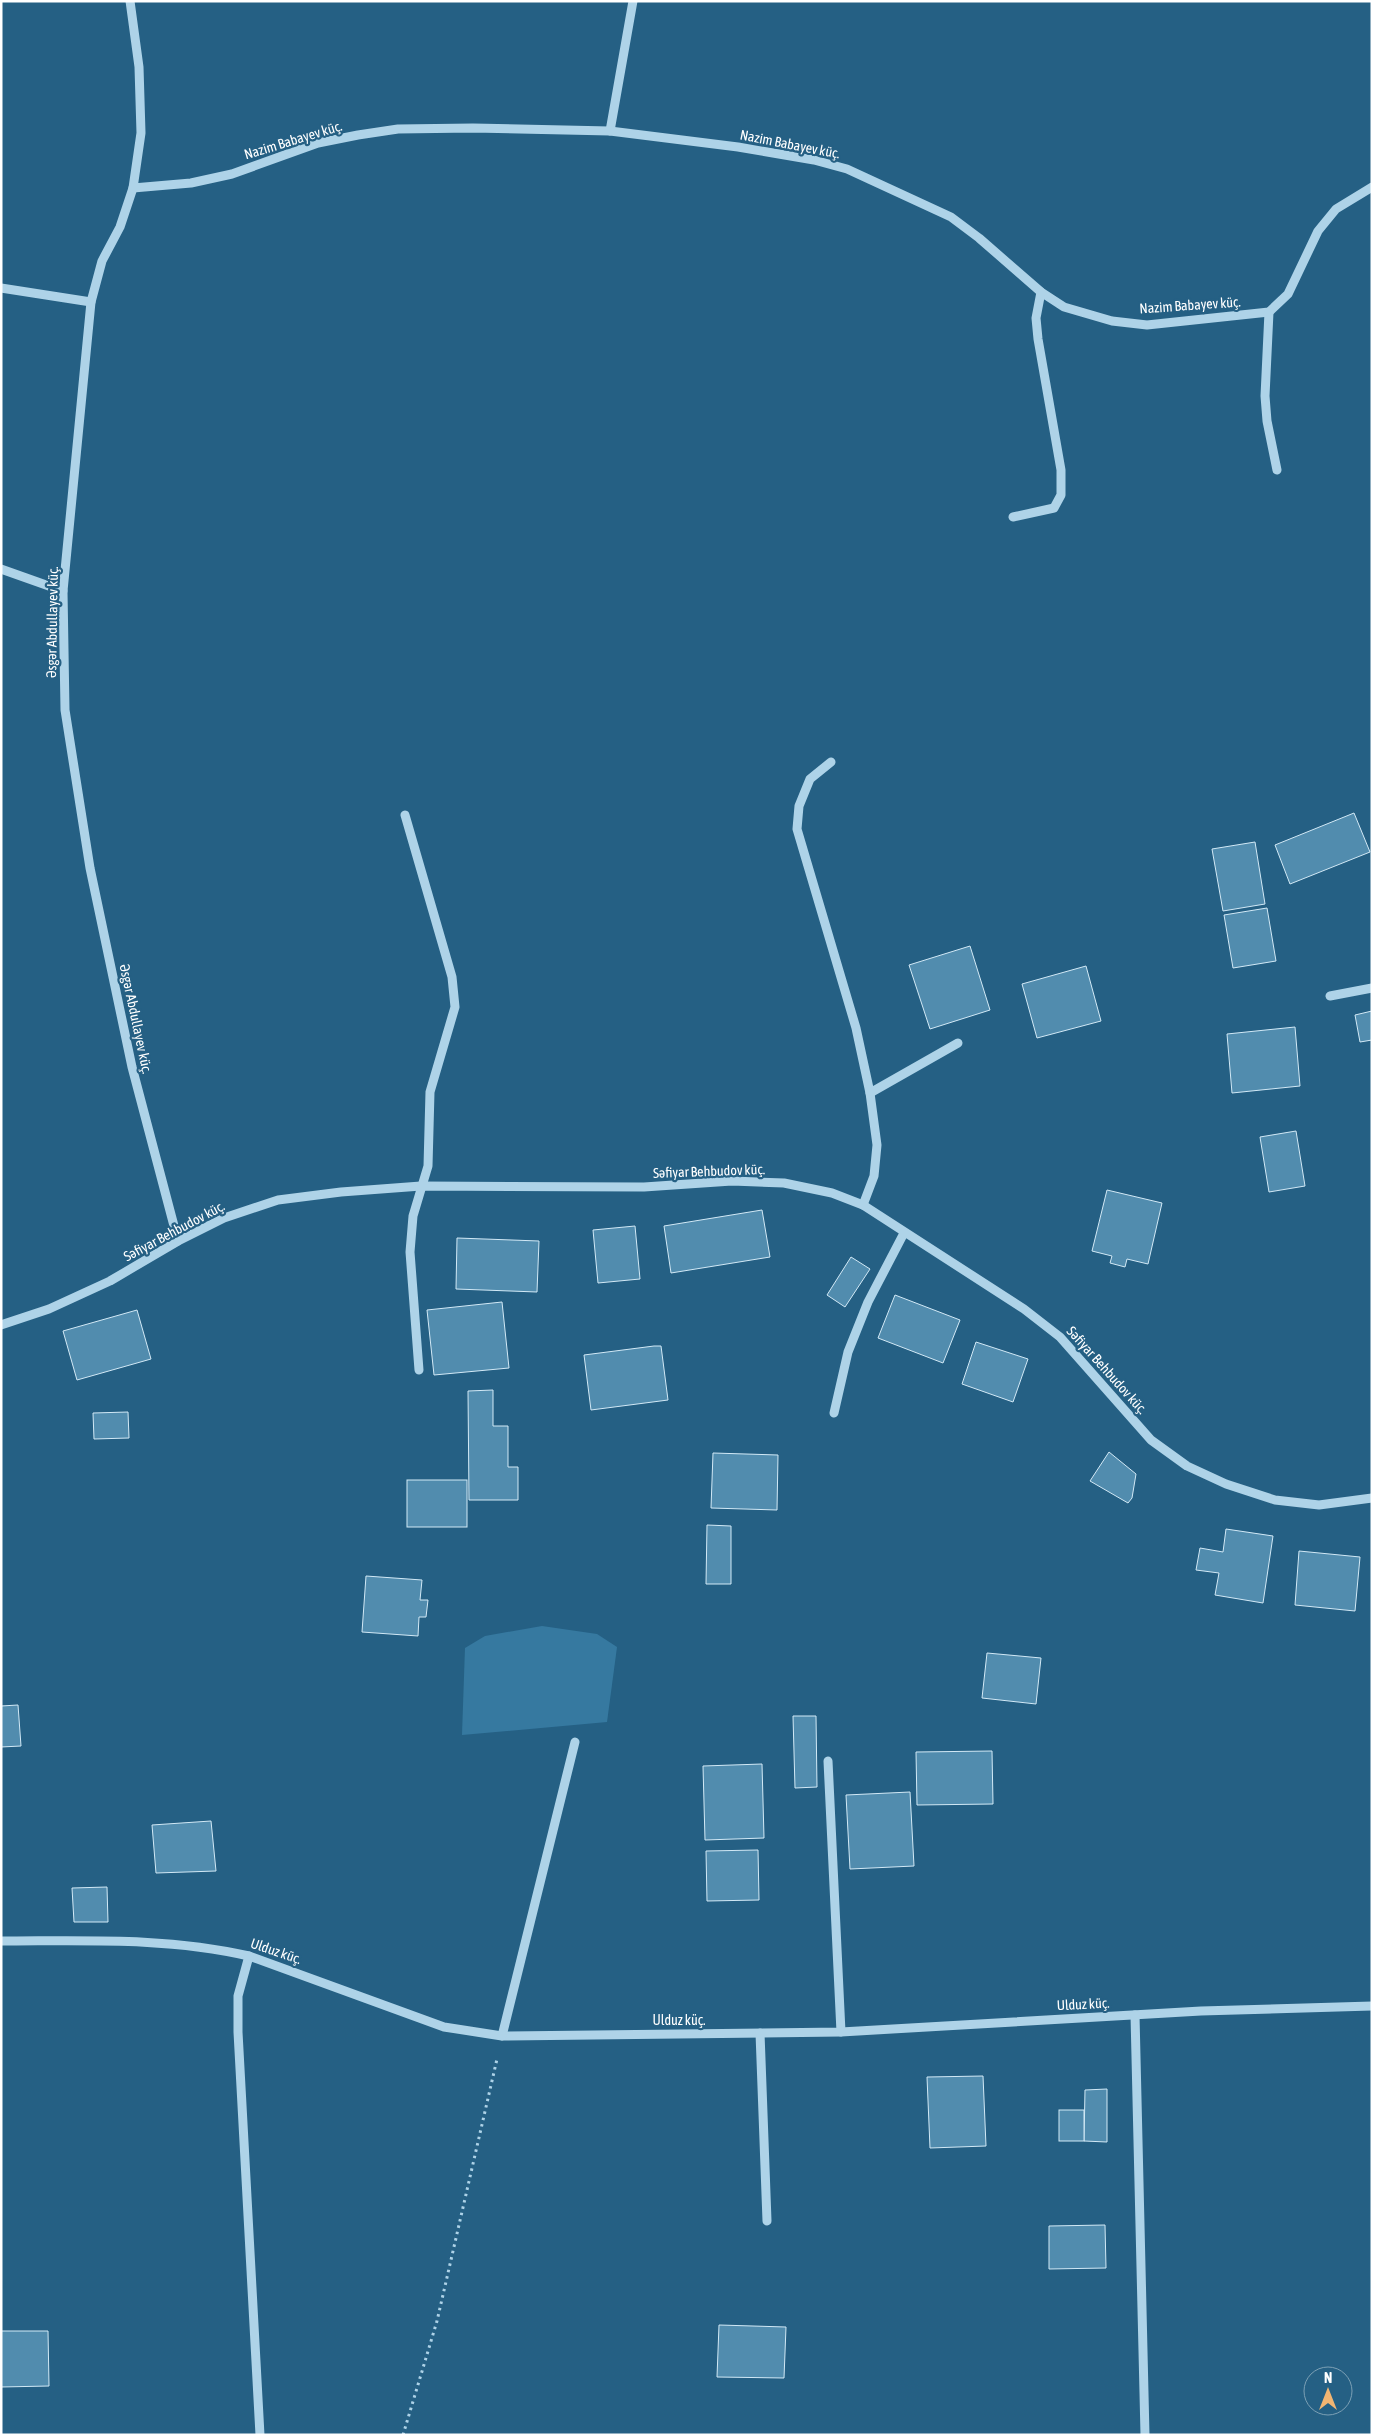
<svg xmlns="http://www.w3.org/2000/svg" width="1373" height="2436" font-family="'Asap Condensed',sans-serif">
  <rect width="100%" height="100%" fill="#256084"/>
  <polygon fill="#3679a0" points="542,1626 597,1634 617,1647 607,1722 462,1735 465,1648 485,1636"/>
  <g fill="#518cae" stroke="#d2e9f6">
    <polygon points="1354,813 1370,852 1290,884 1275,845"/>
    <polygon points="1255,842 1265,904 1223,911 1212,849"/>
    <polygon points="1267,908 1276,961 1233,968 1224,915"/>
    <polygon points="970,946 990,1010 930,1029 909,965"/>
    <polygon points="1086,966 1101,1021 1037,1038 1022,984"/>
    <polygon points="1372,1011 1372,1040 1360,1042 1355,1015"/>
    <polygon points="1295,1027 1300,1086 1232,1093 1227,1034"/>
    <polygon points="1296,1131 1305,1186 1269,1192 1260,1137"/>
    <polygon points="1107,1190 1162,1203 1148,1264 1127,1259 1125,1267 1110,1263 1112,1256 1092,1251"/>
    <polygon points="762,1210 770,1257 671,1273 664,1226"/>
    <polygon points="635,1226 640,1279 598,1283 593,1230"/>
    <polygon points="457,1238 539,1241 537,1292 456,1289"/>
    <polygon points="851,1257 870,1269 845,1307 827,1295"/>
    <polygon points="895,1295 960,1320 943,1363 878,1338"/>
    <polygon points="502,1302 509,1368 434,1375 427,1310"/>
    <polygon points="137,1310 151,1359 77,1380 63,1331"/>
    <polygon points="976,1342 1028,1359 1013,1402 962,1384"/>
    <polygon points="654,1346 661,1346 668,1400 591,1410 584,1355"/>
    <polygon points="493,1390 493,1426 508,1426 508,1467 518,1467 518,1500 469,1500 468,1391"/>
    <polygon points="128,1412 129,1438 94,1439 93,1413"/>
    <polygon points="1109,1452 1136,1474 1132,1498 1128,1503 1090,1481"/>
    <polygon points="713,1453 778,1455 777,1510 711,1508"/>
    <rect x="407" y="1480" width="60" height="47"/>
    <polygon points="707,1525 731,1526 731,1584 706,1584"/>
    <polygon points="1226,1529 1273,1536 1263,1603 1215,1595 1219,1573 1196,1570 1200,1548 1223,1552"/>
    <polygon points="1299,1551 1360,1557 1355,1611 1295,1605"/>
    <polygon points="366,1576 422,1580 420,1600 428,1600 426,1617 419,1617 418,1636 362,1632"/>
    <polygon points="987,1653 1041,1658 1036,1704 982,1698"/>
    <polygon points="18,1705 21,1746 1,1747 1,1706"/>
    <polygon points="793,1716 816,1716 817,1787 795,1788"/>
    <polygon points="992,1751 993,1804 917,1805 916,1752"/>
    <polygon points="762,1764 764,1838 705,1840 703,1766"/>
    <polygon points="910,1792 914,1866 850,1869 846,1795"/>
    <polygon points="211,1821 216,1871 156,1873 152,1825"/>
    <polygon points="758,1850 759,1900 707,1901 706,1851"/>
    <polygon points="107,1887 108,1922 74,1922 72,1888"/>
    <polygon points="983,2076 986,2146 930,2148 927,2077"/>
    <polygon points="1107,2089 1107,2142 1084,2141 1085,2090"/>
    <rect x="1059" y="2110" width="25" height="31"/>
    <polygon points="1105,2225 1106,2268 1049,2269 1049,2226"/>
    <polygon points="719,2325 786,2327 784,2378 717,2377"/>
    <polygon points="1,2331 48,2331 49,2386 1,2387"/>
  </g>
  <g fill="none" stroke-linecap="round" stroke-linejoin="round">
    <polyline stroke="#aed3e8" stroke-width="3" stroke-dasharray="2.5 4" stroke-linecap="butt" points="403,2435 437,2321 497,2059"/>
    <g stroke="#aed3e8" stroke-width="9">
      <polyline points="130,1 139,67 141,133 133,188 120,227 102,261 91,302 63,591 65,710 90,868 132,1067 178,1241"/>
      <polyline points="610,131 633,1"/>
      <polyline points="133,188 191,183 232,174 318,143 358,135 398,129 473,128 610,131 738,147 814,160 847,169 951,217 979,238 1041,292 1064,307 1112,321 1147,325 1269,312 1288,294 1318,231 1336,209 1372,187"/>
      <polyline points="1,288 91,302"/>
      <polyline points="1269,312 1265,396 1267,421 1277,470"/>
      <polyline points="1013,517 1054,508 1061,495 1061,470 1038,339 1036,318 1041,292"/>
      <polyline points="1,569 63,591"/>
      <polyline points="831,762 810,779 799,806 797,829 856,1028 870,1093 877,1145 874,1176 863,1205"/>
      <polyline points="405,815 452,977 455,1007 430,1092 428,1166 413,1216 410,1252 419,1370"/>
      <polyline points="1330,996 1372,988"/>
      <polyline points="870,1093 958,1043"/>
      <polyline points="1,1325 49,1309 110,1281 178,1241 224,1218 278,1200 341,1192 421,1186 644,1187 732,1181 784,1183 832,1193 863,1205 1024,1309 1060,1337 1151,1440 1187,1466 1226,1484 1275,1500 1319,1505 1372,1498"/>
      <polyline points="834,1413 848,1352 868,1302 904,1233"/>
      <polyline points="828,1761 841,2032"/>
      <path d="M1,1941C84,1941 167,1937 249,1956L444,2027L502,2036L841,2032L1201,2011L1372,2006"/>
      <polyline points="249,1956 238,1996 238,2032 260,2435"/>
      <polyline points="1135,2015 1145,2435"/>
      <polyline points="760,2033 767,2221"/>
      <polyline points="502,2036 575,1742"/>
    </g>
  </g>
  <g text-anchor="middle" stroke-width="4.5" stroke-linejoin="round" paint-order="stroke">
    <g font-size="14" fill="#fff" stroke="#256084">
      <text transform="translate(293 140) rotate(-17)" y="5">Nazim Babayev küç.</text>
      <text transform="translate(790 144) rotate(11)" y="5">Nazim Babayev küç.</text>
      <text transform="translate(1190 305) rotate(-4)" y="5">Nazim Babayev küç.</text>
      <text transform="translate(52 622) rotate(-89)" y="5">Əsgər Abdullayev küç.</text>
      <text transform="translate(136 1019) rotate(78)" y="5">Əsgər Abdullayev küç.</text>
      <text transform="translate(709 1171) rotate(-2)" y="5">Səfiyar Behbudov küç.</text>
      <text transform="translate(174 1231) rotate(-28)" y="5">Səfiyar Behbudov küç.</text>
      <text transform="translate(1107 1370) rotate(48)" y="5">Səfiyar Behbudov küç.</text>
      <text transform="translate(276 1951) rotate(19)" y="5">Ulduz küç.</text>
      <text transform="translate(1083 2004) rotate(-3)" y="5">Ulduz küç.</text>
      <text x="679" y="2025">Ulduz küç.</text>
    </g>
  </g>
  <rect width="1373" height="2436" fill="none" stroke="#ffffff" stroke-width="5"/>
  <g transform="translate(1328 2391)"><circle r="24" fill="#256084" stroke="#7ca0b5"/>
  <path d="M0-4L9 19L0 12L-9 19Z" fill="#f2b572"/>
  <text y="-8" font-size="14" font-weight="bold" text-anchor="middle" fill="#ffffff">N</text>
  </g>
</svg>
